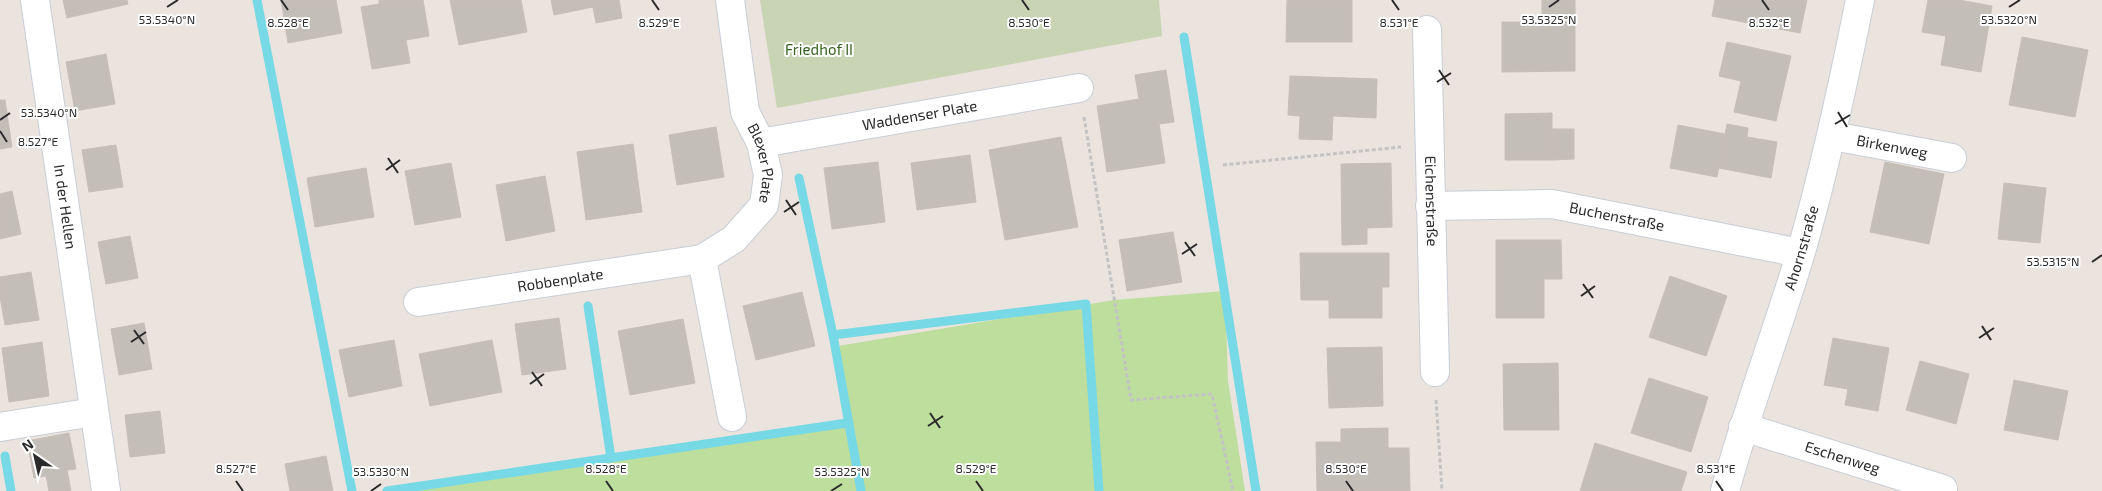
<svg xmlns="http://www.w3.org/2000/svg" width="2102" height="491" font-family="'Exo 2',sans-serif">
  <rect width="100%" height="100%" fill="#ebe3dd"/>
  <polygon fill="#bdde9d" points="1225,291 1228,381 1245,491 387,491 847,423 832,347 1114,300"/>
  <polygon fill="#c9d4b5" points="760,0 1159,0 1162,36 777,108"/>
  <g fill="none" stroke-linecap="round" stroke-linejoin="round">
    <g stroke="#77d9e6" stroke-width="9">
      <polyline points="257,0 352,491"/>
      <polyline points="1184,37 1256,491"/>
      <polyline points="799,178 833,335 861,491"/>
      <polyline points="588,306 611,458"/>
      <polyline points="833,335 1086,304 1099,491"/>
      <polyline points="5,456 11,491"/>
      <polyline points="387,491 847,423"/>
    </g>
  </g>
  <g fill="#c4beb9" stroke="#c6bfb7">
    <polygon points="63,0 127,0 128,4 67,18"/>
    <polygon points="281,0 336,0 342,33 288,43"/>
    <polygon points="379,0 423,0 429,36 406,40 410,63 372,69 361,7 379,4"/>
    <polygon points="450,0 521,0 527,32 459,45"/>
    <polygon points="551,0 619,0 622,18 596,23 593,7 554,15"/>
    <polygon points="1287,0 1352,0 1352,42 1286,42"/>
    <rect x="1542" y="0" width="33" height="22"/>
    <polygon points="1715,0 1807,0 1800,33 1712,16"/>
    <polygon points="1928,0 1959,0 1992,6 1981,72 1941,65 1946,36 1922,32"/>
    <polygon points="1502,22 1575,22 1575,71 1502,72"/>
    <polygon points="2022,37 2088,50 2075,117 2009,105"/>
    <polygon points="1727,42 1791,56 1776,121 1734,112 1741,81 1719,76"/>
    <polygon points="106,54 115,104 75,111 66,62"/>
    <polygon points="1166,70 1174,122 1159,124 1165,163 1107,172 1097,106 1139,99 1135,75"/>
    <polygon points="1290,76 1377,79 1376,118 1333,116 1332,140 1299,139 1300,116 1288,115"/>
    <polygon points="0,100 5,100 12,147 0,149"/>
    <polygon points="1552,113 1552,160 1505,160 1505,114"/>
    <polygon points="1727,124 1748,128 1747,137 1777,142 1771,178 1719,168"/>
    <polygon points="1678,125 1725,134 1717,177 1670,168"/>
    <polygon points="716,127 724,177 677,185 669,135"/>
    <polygon points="1552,129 1574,129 1574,159 1552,160"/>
    <polygon points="1061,137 1078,227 1005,240 989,150"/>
    <polygon points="633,144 642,212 586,220 577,152"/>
    <polygon points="116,145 123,187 89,192 82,150"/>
    <polygon points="970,155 976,202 917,210 911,163"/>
    <polygon points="878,162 885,222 832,229 824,168"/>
    <polygon points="1885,162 1944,174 1929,244 1870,232"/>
    <polygon points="451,163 461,217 415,225 405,171"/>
    <polygon points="1391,163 1392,227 1367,228 1367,244 1342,245 1341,164"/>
    <polygon points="366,168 374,217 315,227 307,178"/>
    <polygon points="545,176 555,231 506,241 496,185"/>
    <polygon points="2004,183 2046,188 2040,243 1998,239"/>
    <polygon points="12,191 21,234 0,239 0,194"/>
    <polygon points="1173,232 1182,282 1127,291 1119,240"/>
    <polygon points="130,236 138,278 106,284 98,242"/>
    <polygon points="1496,240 1561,240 1562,279 1544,279 1544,318 1496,318"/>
    <polygon points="1300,253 1389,253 1389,287 1382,287 1382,318 1329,318 1329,300 1301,300"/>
    <polygon points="31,272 39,320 5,325 0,297 0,277"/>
    <polygon points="1670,276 1727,296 1706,356 1649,337"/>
    <polygon points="802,292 815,346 756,360 743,306"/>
    <polygon points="559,318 566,369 522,375 515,324"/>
    <polygon points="683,319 695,383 630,395 618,331"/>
    <polygon points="144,323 152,369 119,375 111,329"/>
    <polygon points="1833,338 1889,348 1878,411 1845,405 1848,389 1824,385"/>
    <polygon points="394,340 402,386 349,397 339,350"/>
    <polygon points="492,340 502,392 430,406 419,354"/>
    <polygon points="42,342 49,396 9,402 2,348"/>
    <polygon points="1382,347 1383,406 1329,408 1327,348"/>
    <polygon points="1920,361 1969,374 1956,424 1906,410"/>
    <polygon points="1558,363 1559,430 1504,430 1503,364"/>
    <polygon points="1649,378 1708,397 1691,452 1631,433"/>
    <polygon points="2014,380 2068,391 2058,440 2004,430"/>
    <polygon points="160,411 165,453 130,457 125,415"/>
    <polygon points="1388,428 1388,448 1409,448 1410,491 1317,491 1316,442 1341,442 1341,429"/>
    <polygon points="69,433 76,469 67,470 71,491 49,491 46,476 34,478 27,441"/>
    <polygon points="1595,443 1687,472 1681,491 1580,491"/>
    <polygon points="326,456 333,491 290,491 285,464"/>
  </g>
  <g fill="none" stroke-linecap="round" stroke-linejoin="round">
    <g stroke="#c8ced7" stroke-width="30">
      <g id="minor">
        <path id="s1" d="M35,0L106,491"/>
        <path id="s2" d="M730,0L745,112L761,143L768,175L764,205L734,239L702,259L732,417"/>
        <path id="s3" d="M1427,30L1435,372"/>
        <path id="s4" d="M1833,136L1952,158"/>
        <path id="s5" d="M761,143L1079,88"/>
        <path id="s6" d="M1430,206L1552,204L1800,253"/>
        <path id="s7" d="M418,302L702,259"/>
        <polyline points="0,427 94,412"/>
        <path id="s8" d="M1743,427L1943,489"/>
        <path id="s9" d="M1725,491C1747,410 1777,332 1801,252C1825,169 1843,85 1860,0"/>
      </g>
    </g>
    <g stroke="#c3c3c3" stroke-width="3" stroke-dasharray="4 2.5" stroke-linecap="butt">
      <polyline points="1084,117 1131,400 1212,394 1233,491"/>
      <polyline points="1223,165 1401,147"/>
      <polyline points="1436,400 1442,491"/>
    </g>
    <use href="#minor" stroke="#fff" stroke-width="28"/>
  </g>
  <path fill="none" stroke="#2a2a2a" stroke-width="2" d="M281,0L288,10M652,0L659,10M1022,0L1029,10M1392,0L1399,10M1762,0L1769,10M167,7L178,0M1549,7L1559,0M2009,7L2020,0M1439,70L1449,85M1437,82L1451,73M1838,112L1847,127M0,120L10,113M1835,124L1850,115M0,131L7,142M388,158L398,173M386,170L400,160M786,200L796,215M784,212L799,202M1185,242L1195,256M1182,254L1197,244M2092,262L2102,255M1583,284L1593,298M1581,296L1595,286M1982,326L1991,340M134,330L144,344M1979,338L1994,328M131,342L146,332M532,372L542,386M530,384L544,374M930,413L940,428M928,426L943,416M236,481L243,491M606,481L613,491M976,481L983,491M1346,481L1353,491M1716,481L1723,491M371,491L381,484M831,491L842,484"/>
  <g text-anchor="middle" stroke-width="4" stroke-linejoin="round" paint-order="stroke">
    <g font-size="15" fill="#37621f" stroke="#fff">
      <text x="819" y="55">Friedhof II</text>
    </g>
    <g font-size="15" fill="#2a2a2a" stroke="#fff">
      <text dy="5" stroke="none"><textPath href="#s5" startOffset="161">Waddenser Plate</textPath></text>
      <text dy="5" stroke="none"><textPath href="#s4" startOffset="60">Birkenweg</textPath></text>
      <text dy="5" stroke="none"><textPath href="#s2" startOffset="168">Blexer Plate</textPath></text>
      <text dy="5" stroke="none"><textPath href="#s3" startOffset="171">Eichenstraße</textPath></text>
      <text dy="5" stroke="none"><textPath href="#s1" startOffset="209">In der Hellen</textPath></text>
      <text dy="5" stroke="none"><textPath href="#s6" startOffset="188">Buchenstraße</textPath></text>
      <text dy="5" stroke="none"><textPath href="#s9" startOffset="255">Ahornstraße</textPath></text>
      <text dy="5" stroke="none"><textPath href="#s7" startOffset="144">Robbenplate</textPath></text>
      <text dy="5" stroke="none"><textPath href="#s8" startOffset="104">Eschenweg</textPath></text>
    </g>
  </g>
  <g font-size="12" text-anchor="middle" fill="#2a2a2a" stroke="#fff" stroke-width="4" stroke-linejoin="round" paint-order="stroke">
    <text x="167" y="24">53.5340°N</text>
    <text x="1549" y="24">53.5325°N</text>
    <text x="2009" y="24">53.5320°N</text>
    <text x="288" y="27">8.528°E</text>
    <text x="659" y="27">8.529°E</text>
    <text x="1029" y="27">8.530°E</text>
    <text x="1399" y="27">8.531°E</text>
    <text x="1769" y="27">8.532°E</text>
    <text x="49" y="117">53.5340°N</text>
    <text x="38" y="146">8.527°E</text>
    <text x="2053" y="266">53.5315°N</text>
    <text x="236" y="473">8.527°E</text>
    <text x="606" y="473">8.528°E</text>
    <text x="976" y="473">8.529°E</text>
    <text x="1346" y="473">8.530°E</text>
    <text x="1716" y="473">8.531°E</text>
    <text x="381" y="476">53.5330°N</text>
    <text x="842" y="476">53.5325°N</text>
  </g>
  <g transform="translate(35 456) rotate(326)" stroke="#ffffff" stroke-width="4" paint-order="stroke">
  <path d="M0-4L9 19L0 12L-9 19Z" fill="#2a2a2a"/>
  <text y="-8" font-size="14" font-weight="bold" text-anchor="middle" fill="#2a2a2a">N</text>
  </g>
</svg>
